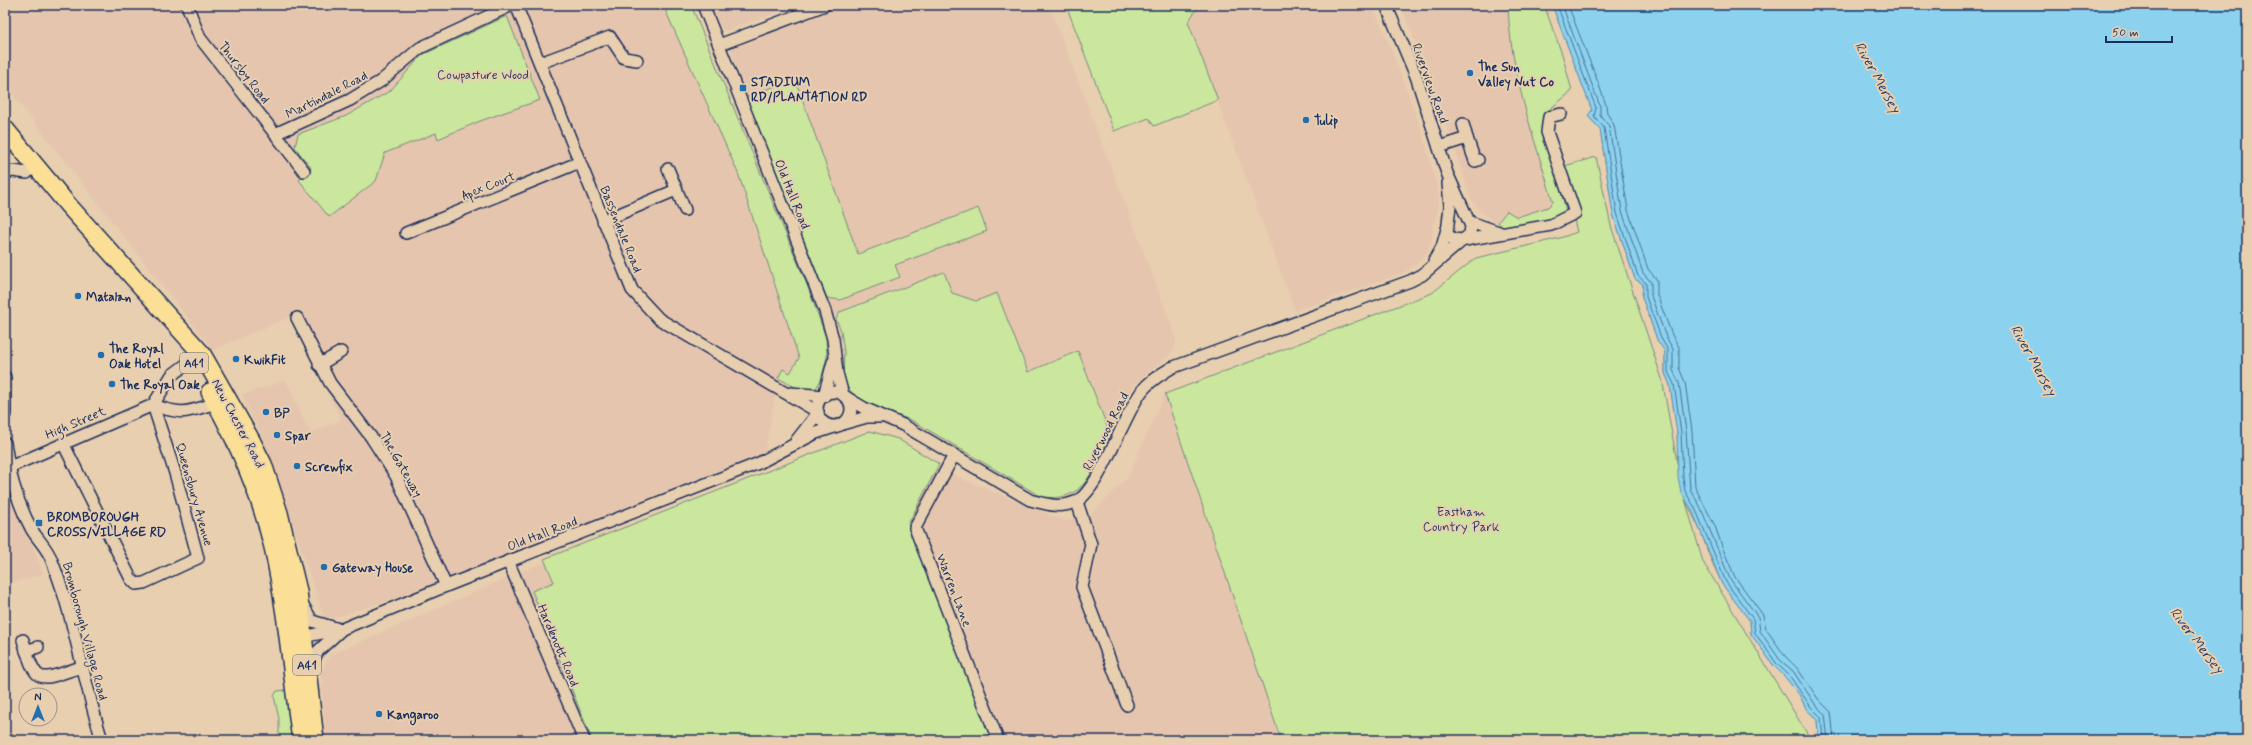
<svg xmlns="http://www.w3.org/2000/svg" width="2252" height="745" font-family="Mynerve,sans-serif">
  <rect width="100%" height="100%" fill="#e8cfb0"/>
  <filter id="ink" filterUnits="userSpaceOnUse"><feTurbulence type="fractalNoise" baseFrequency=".025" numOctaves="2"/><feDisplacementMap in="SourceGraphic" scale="8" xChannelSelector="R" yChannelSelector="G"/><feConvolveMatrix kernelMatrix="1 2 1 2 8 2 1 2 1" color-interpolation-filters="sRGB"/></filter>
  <g filter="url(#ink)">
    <g fill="#e6c5ae">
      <polygon points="5,5 664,5 738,173 799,358 790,374 778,378 765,452 414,593 325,620 268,450 242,395 286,380 310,433 341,420 292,316 213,350 5,85"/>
      <polygon points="711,5 799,5 725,31 719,26"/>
      <polygon points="839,5 1049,5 1169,318 1176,339 1175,347 1169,356 1133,385 1110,434 1078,351 1028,372 997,294 976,301 952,293 943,272 840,312 836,319 730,51 733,46 742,42"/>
      <polygon points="1209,5 1372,5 1389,43 1421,129 1439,193 1439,209 1433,224 1432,239 1427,253 1417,264 1405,272 1295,311 1188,21 1196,10"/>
      <polygon points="1401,5 1508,5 1509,28 1553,202 1548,207 1515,217 1507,211 1498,222 1493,221 1480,211 1471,198 1434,89"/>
      <polygon points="1165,394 1281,740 326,740 321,673 330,655 530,568 878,435 960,478 1065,521 1092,513 1128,477"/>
      <polygon points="5,494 12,496 17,503 43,574 5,585"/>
    </g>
    <g fill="#cbe69d" stroke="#738a7e">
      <polygon points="663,5 691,5 807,285 826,337 827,357 821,380 816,388 799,389 778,378 783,369 790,373 799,358 738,173"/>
      <polygon points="1066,5 1209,5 1196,10 1188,22 1218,100 1154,126 1149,118 1114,131"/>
      <path d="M1508,5H1544L1562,54L1572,91L1545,113C1548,148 1560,181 1567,216L1505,230L1498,222L1507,211L1517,217L1548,207L1553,202C1534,137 1510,73 1508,5Z"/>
      <polygon points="1552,5 1832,653 1820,740 1818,735 1817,719 1807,710 1799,694 1785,677 1774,666 1751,634 1750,621 1722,584 1709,555 1701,532 1685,499 1703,562 1811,740 1281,740 1165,394 1432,293 1476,258 1560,238 1577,232 1561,167 1596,157 1611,226 1662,379 1679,473 1677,432 1670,385 1665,373 1665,351 1658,342 1642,297 1643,284 1635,279 1613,214 1600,129 1588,116 1592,110"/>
      <polygon points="507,16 540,100 480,121 438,139 436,133 385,153 376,181 329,217 299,180 311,168 295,147 298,134 346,116 390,91 422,55"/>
      <polygon points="795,79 858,254 978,208 987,231 895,265 900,277 840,300 827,298 746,97"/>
      <path d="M944,272L952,293L976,301L997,293L1028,372L1078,351L1110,434C1094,467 1085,506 1040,496L913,421L869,405L858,399L847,387L843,375L844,352L841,331L836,319L840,312Z"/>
      <polygon points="870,431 898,439 939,464 908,524 994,740 592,740 532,591 554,582 544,559"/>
      <polygon points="286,690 292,740 279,740 279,719 274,696 277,691"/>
    </g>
    <polygon fill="#8cd2ee" stroke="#5f91b4" points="1552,5 2247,5 2247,740 1820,740 1818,735 1817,719 1807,710 1799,694 1785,677 1774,666 1751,634 1750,621 1722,584 1692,510 1681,492 1678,477 1677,432 1670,385 1665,373 1665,351 1658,342 1642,297 1643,284 1635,279 1613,214 1600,129 1588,116 1592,110"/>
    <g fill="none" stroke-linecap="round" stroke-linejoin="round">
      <g stroke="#487098" stroke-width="1">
        <polyline points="1557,5 1596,108 1594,116 1604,128 1617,213 1638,276 1646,283 1646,297 1662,340 1668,350 1668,372 1674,384 1681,432 1683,477 1685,491 1695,508 1726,582 1753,619 1755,633 1777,664 1789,675 1811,707 1821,717 1823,740"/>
        <polyline points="1562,5 1600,106 1600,115 1609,126 1622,211 1643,273 1651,282 1651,296 1666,337 1673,349 1673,370 1679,383 1686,431 1690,489 1700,506 1730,579 1758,617 1760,631 1780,660 1793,671 1815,704 1825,715 1828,740"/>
        <polyline points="1568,5 1599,85 1606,105 1607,113 1614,125 1628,210 1648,269 1657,280 1657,295 1672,335 1679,347 1679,368 1685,382 1692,431 1695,487 1715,526 1723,549 1735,577 1763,615 1766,629 1785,656 1797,668 1819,700 1831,712 1834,740"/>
      </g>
      <g stroke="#1b2f5e" stroke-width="14">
        <g id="minor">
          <polyline points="187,5 200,38 304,171"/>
          <polyline points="516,5 632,290 659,319 818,412"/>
          <polyline points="703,5 825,311 833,339 837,373 843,395"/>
          <polyline points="719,45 825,5"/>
          <polyline points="540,63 610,37 624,58 637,60"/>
          <polyline points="275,134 350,100 381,81 420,48 512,5"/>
          <polyline points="1467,138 1475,161 1478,160"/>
          <polyline points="1439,147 1467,138 1463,124"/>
          <polyline points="5,150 6,149"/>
          <polyline points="668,169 685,210"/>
          <polyline points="5,173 13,171 27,173"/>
          <polyline points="1448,183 1450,206 1447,233 1452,239 1464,240"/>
          <polyline points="603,221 676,190"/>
          <polyline points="1470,222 1499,232"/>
          <polyline points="406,233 580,162"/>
          <polyline points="1465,240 1551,225 1575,213 1547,132 1549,117 1561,114"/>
          <polyline points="1434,261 1442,247 1447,229"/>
          <polyline points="297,318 330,383 371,437 396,476 446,586"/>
          <polyline points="319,365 341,352"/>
          <polyline points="5,377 5,414"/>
          <circle cx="834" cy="409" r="17"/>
          <polyline points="791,393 824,396"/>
          <polyline points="824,396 833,362"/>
          <path d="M844,396L864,408L903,425L1030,500C1046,504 1059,509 1075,502C1099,492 1124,414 1142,391C1149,381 1160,375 1171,368L1410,281L1422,275L1470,234L1471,226L1447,173L1416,76L1386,5"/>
          <path d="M153,405C184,416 187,412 216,403"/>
          <polyline points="842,424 867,417 880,417"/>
          <polyline points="796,441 818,413"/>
          <path d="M5,443C9,473 17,503 32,530C38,540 48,549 52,561C75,619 83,681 102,740"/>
          <polyline points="63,443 131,579 136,584 144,583 198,558 175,473 153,405"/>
          <polyline points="954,455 915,528 998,740"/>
          <polyline points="5,469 153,405 172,375 192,360"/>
          <polyline points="1077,502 1091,544 1082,587 1127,705"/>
          <polyline points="508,561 584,740"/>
          <polyline points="303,605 312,621 339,629"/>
          <polyline points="297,638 342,629 446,586 759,463 816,433 840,425"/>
          <path d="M23,640C37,687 38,681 81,667"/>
          <polyline points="26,651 38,647"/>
          <polyline points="309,670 318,651 341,630"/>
        </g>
      </g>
      <g stroke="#1b2f5e" stroke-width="20">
        <g id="highway">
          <polyline points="5,129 68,205 202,354 251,440 263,464 279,513 298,591 315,740"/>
          <path d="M210,392C237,440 260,493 273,547C287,610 292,676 301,740"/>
        </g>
      </g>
      <use href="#minor" stroke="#e8cfb0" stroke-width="11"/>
      <use href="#highway" stroke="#fbdf96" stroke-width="17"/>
    </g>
  </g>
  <g fill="#1f6fb2" stroke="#e8cfb0" stroke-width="1.5">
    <circle cx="1470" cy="73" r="4"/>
    <rect x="739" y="84" width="8" height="8" rx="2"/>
    <circle cx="1306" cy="120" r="4"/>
    <circle cx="78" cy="296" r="4"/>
    <circle cx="101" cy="355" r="4"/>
    <circle cx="236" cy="359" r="4"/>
    <circle cx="112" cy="384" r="4"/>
    <circle cx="266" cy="412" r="4"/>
    <circle cx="277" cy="435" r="4"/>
    <circle cx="297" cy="466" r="4"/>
    <rect x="35" y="519" width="8" height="8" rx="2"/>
    <circle cx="324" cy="567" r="4"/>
    <circle cx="379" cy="714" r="4"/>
  </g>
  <g text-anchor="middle" stroke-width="4" stroke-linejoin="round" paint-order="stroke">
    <g fill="#e8cfb0" stroke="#585f77" stroke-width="1">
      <rect x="180" y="353" width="28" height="20" rx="3"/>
      <rect x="293" y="655" width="28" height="20" rx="3"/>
    </g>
    <g font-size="12" font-weight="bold" fill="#1b2f5e">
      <text x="194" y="367">A41</text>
      <text x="307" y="669">A41</text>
    </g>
    <g font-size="13" font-weight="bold" fill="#1b2f5e" stroke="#e8cfb0" text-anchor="start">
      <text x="1478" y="71">The Sun<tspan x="1478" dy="15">Valley Nut Co</tspan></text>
      <text x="751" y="86">STADIUM<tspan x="751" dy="15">RD/PLANTATION RD</tspan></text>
      <text x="1314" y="125">Tulip</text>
      <text x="86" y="301">Matalan</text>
      <text x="109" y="353">The Royal<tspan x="109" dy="15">Oak Hotel</tspan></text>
      <text x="244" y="364">KwikFit</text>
      <text x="120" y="389">The Royal Oak</text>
      <text x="274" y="417">BP</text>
      <text x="285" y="440">Spar</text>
      <text x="305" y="471">Screwfix</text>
      <text x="47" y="521">BROMBOROUGH<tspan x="47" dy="15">CROSS/VILLAGE RD</tspan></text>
      <text x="332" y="572">Gateway House</text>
      <text x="387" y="719">Kangaroo</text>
    </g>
    <g font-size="13" fill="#1b2f5e" stroke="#e8cfb0">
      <text transform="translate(245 72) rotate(52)" y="5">Thursby Road</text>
      <text transform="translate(1431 83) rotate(70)" y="5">Riverview Road</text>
      <text transform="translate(326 94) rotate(-27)" y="5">Martindale Road</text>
      <text transform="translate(488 185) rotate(-22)" y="5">Apex Court</text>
      <text transform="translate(793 194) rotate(68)" y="5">Old Hall Road</text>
      <text transform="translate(622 229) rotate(68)" y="5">Bassendale Road</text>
      <text transform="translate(75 422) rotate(-23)" y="5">High Street</text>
      <text transform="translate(239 423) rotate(62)" y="5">New Chester Road</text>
      <text transform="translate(1105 431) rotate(-63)" y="5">Riverwood Road</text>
      <text transform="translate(402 464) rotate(60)" y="5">The Gateway</text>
      <text transform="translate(195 494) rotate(74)" y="5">Queensbury Avenue</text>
      <text transform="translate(542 533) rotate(-21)" y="5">Old Hall Road</text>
      <text transform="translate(955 590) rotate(69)" y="5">Warren Lane</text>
      <text transform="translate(86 631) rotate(75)" y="5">Bromborough Village Road</text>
      <text transform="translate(559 645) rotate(67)" y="5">Hardknott Road</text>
    </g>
    <g font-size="13" fill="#2d4164" stroke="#e8cfb0">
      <text x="483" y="79">Cowpasture Wood</text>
      <text x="1461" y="516">Eastham<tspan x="1461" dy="15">Country Park</tspan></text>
    </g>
    <g font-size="14" font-style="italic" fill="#263f6c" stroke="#e8cfb0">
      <text transform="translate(1878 77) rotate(61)" y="5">River Mersey</text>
      <text transform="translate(2034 360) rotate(61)" y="5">River Mersey</text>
      <text transform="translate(2197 640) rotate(53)" y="5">River Mersey</text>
    </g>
  </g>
  <rect width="2252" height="745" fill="none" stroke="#e8cfb0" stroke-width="20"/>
  <rect x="10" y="10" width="2232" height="725" fill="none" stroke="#1b2f5e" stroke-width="1.5" filter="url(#ink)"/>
  <g transform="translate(38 707)"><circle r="19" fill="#e8cfb0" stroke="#968f8f"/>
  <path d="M0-3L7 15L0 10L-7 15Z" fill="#1f6fb2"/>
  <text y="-6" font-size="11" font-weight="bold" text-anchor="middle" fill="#1b2f5e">N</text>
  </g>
  <path d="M2106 36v6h66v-6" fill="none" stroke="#1b2f5e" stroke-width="2"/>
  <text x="2112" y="36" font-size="12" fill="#1b2f5e" stroke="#e8cfb0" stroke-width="3" paint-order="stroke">50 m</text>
</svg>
